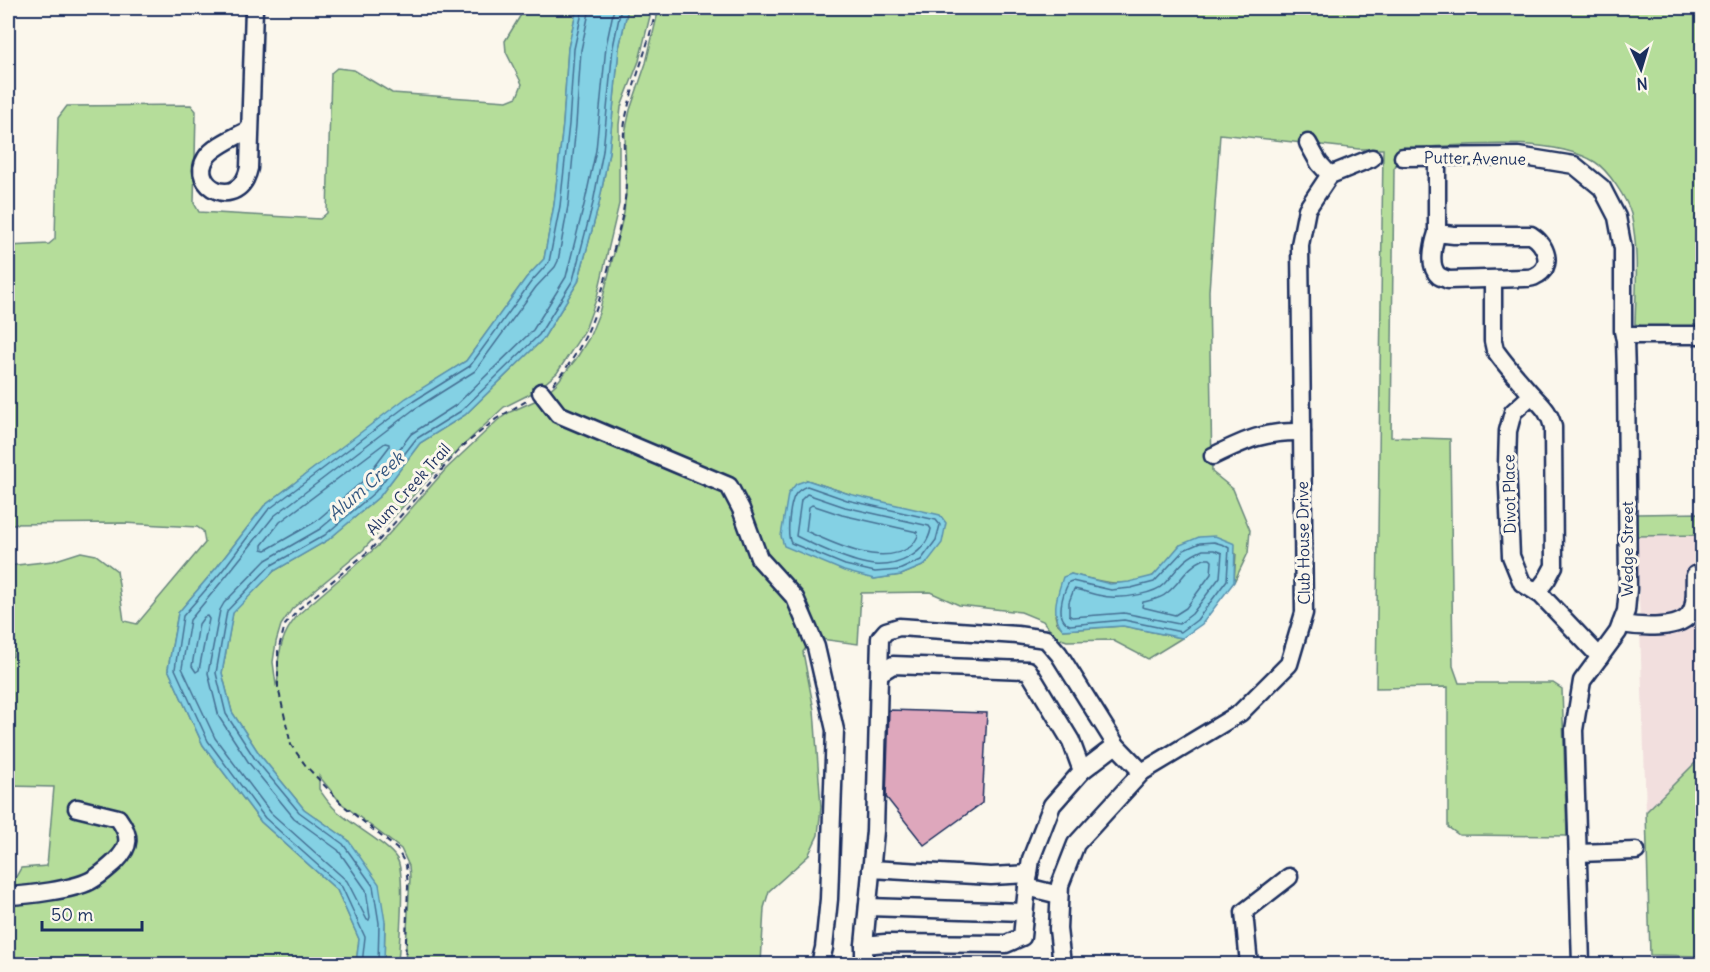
<svg xmlns="http://www.w3.org/2000/svg" width="1710" height="972" font-family="Delius,sans-serif">
  <rect width="100%" height="100%" fill="#fbf7ec"/>
  <filter id="ink" filterUnits="userSpaceOnUse"><feTurbulence type="fractalNoise" baseFrequency=".0167" numOctaves="2"/><feDisplacementMap in="SourceGraphic" scale="12" xChannelSelector="R" yChannelSelector="G"/><feConvolveMatrix kernelMatrix="1 2 1 2 8 2 1 2 1" color-interpolation-filters="sRGB"/></filter>
  <g filter="url(#ink)">
    <polygon fill="#f2dfde" points="1702,535 1702,756 1646,812 1637,536"/>
    <g fill="#b5dd9a" stroke="#68867c" stroke-width="1.5" fill-rule="evenodd">
      <polygon points="525,8 577,8 568,48 563,124 554,205 544,259 526,278 466,361 406,399 264,506 217,567 178,613 168,669 203,745 261,822 337,890 359,939 356,964 8,964 8,891 21,868 47,866 54,787 8,786 8,659 13,656 11,640 8,637 8,566 53,561 81,552 96,555 117,571 124,621 137,624 205,543 203,531 197,527 123,523 8,524 8,246 49,244 55,239 58,118 67,106 191,105 196,111 194,203 199,212 320,219 327,213 331,73 337,68 354,70 392,93 507,101 517,97 522,84 506,52 505,41"/>
      <path d="M628,8H652L639,61L621,107L619,125V204L597,297L585,330L557,373L536,391L504,407L432,475L363,550L292,609L281,625L276,642L273,662L276,685C280,678 277,670 278,662C281,641 286,628 300,613L380,544L446,469L498,420L510,412L539,399L556,384L576,359L589,338L599,313L624,213L626,192L625,133L630,110L646,63L659,8H1702V329L1654,330L1635,324C1636,287 1639,250 1631,214C1627,199 1608,170 1595,162C1550,135 1461,146 1409,148L1394,168L1391,437L1450,439L1453,666L1459,683H1553L1562,689L1567,836L1459,835L1448,827V687L1376,688L1383,149H1359L1220,134L1209,291L1212,472L1233,489L1250,530L1248,553L1234,582L1236,554L1180,545C1173,553 1160,572 1151,577C1125,589 1097,581 1071,574L1055,615L1057,623L1064,630L1123,626L1182,638L1148,659L1112,640L1067,641L1055,637L1043,621L1021,612L959,605L930,592L861,593L858,644L813,638L803,652L814,710L821,807L818,835L808,856L769,891L764,908L761,964H405L410,878L409,866L401,849L341,803L319,776V789C324,796 329,804 336,810C351,825 387,843 397,859C406,873 399,944 398,964H384L385,922L348,840L304,809L260,755L232,712L222,673L233,612L274,571L328,540L380,496L420,443L465,415L543,339L578,282L599,204L609,152L619,48ZM807,480L849,494L925,565L901,575L874,579Z"/>
      <polygon points="1702,513 1702,535 1637,536 1637,514"/>
      <polygon points="1702,756 1702,956 1650,955 1646,812"/>
    </g>
    <g fill="#84d1e4" stroke="#5a90ae" stroke-width="1.5">
      <polygon points="577,8 628,8 619,48 609,152 599,204 578,282 543,339 465,415 420,443 380,496 328,540 274,571 233,613 222,673 232,712 260,755 304,809 348,840 379,884 385,922 384,964 356,964 359,939 337,890 261,822 203,745 168,669 178,613 217,567 264,506 406,398 466,361 526,278 544,259 554,205 563,124 568,48"/>
      <polygon points="807,480 849,494 940,515 946,523 942,543 925,565 901,575 874,579 844,571 784,546 781,536 788,494 796,484"/>
      <path d="M1215,536L1235,544L1234,582L1202,624L1182,638L1123,626L1063,630C1050,614 1057,596 1063,577L1071,574L1110,584L1129,582L1153,576L1180,545L1199,537Z"/>
    </g>
    <g fill="none" stroke-linecap="round" stroke-linejoin="round">
      <g stroke="#457094" stroke-width="1.5">
        <polyline points="590,8 581,50 576,125 568,206 558,261 555,267 536,287 475,371 413,410 274,516 227,575 190,620 182,668 215,738 271,813 347,881 367,920 369,920 370,917 366,890 338,850 294,818 249,763 219,717 208,673 220,610 224,603 266,560 320,529 370,487 411,434 456,405 533,330 566,277 585,201 596,150 606,46 614,8"/>
        <polygon points="385,443 389,444 389,447 363,481 315,522 266,550 262,549 262,545 280,522"/>
        <path d="M807,486L847,500L936,520L940,525L936,540L921,560L899,570L875,572L845,565L791,543C786,534 790,503 795,495C798,490 802,488 807,486Z"/>
        <path d="M807,494L845,507L929,526L931,529C926,554 898,567 874,565C853,563 815,546 796,536L801,500Z"/>
        <path d="M812,505L842,515L917,532L918,536C916,540 913,545 910,547C881,567 834,544 806,531L809,507Z"/>
        <path d="M1214,542L1224,545L1229,548L1227,580L1197,620L1181,632L1124,620L1070,625C1054,619 1063,593 1069,582L1072,581L1111,590L1131,588L1154,582L1184,550L1200,543Z"/>
        <path d="M1203,550H1214L1222,553L1220,577L1192,614L1179,624L1124,613L1072,617L1069,615V602L1074,589C1086,591 1098,597 1111,597C1125,598 1155,594 1164,584C1178,569 1183,558 1203,550Z"/>
        <path d="M1204,559H1210L1212,561L1211,574L1186,608L1175,615L1142,607L1143,602C1151,600 1161,599 1167,593C1181,582 1186,567 1204,559Z"/>
        <polygon points="207,616 209,619 199,670 196,672 192,666 199,624 204,617"/>
        <polyline points="362,964 365,937 342,887 265,818 208,741 175,669 183,616 222,571 268,510 409,404 470,366 531,282 549,262 560,206 569,124 574,49 583,8"/>
        <polyline points="378,964 379,923 373,886 343,844 299,812 255,759 226,714 216,673 227,611 270,566 325,535 375,492 416,439 461,411 539,335 573,280 593,203 603,151 613,47 621,8"/>
      </g>
    </g>
    <polygon fill="#dea7bc" stroke="#1b2f5e" stroke-width="1.5" points="889,710 987,713 982,803 924,845 886,797"/>
    <g fill="none" stroke-linecap="round" stroke-linejoin="round">
      <g stroke="#1b2f5e" stroke-width="21">
        <g id="minor">
          <path d="M250,129C238,136 213,146 206,158C188,186 239,213 249,168L254,8"/>
          <polyline points="1308,143 1319,163 1330,175"/>
          <polyline points="1403,157 1518,156 1574,165 1602,188 1617,217 1623,249 1623,331 1625,340 1626,374 1628,589 1626,611 1618,632 1582,681 1574,730 1581,964"/>
          <path d="M1437,157V233C1433,245 1428,267 1439,276C1442,278 1445,278 1448,280L1525,278C1528,278 1532,278 1535,276C1555,267 1546,244 1531,235H1454L1437,233"/>
          <path d="M1493,280V341L1495,350C1506,366 1520,381 1532,395C1543,407 1549,411 1553,427L1554,566L1547,579L1537,592"/>
          <polyline points="1624,335 1702,335"/>
          <polyline points="541,392 558,414 729,486 741,509 759,558 795,598 816,647 835,730 829,899 824,948 820,964"/>
          <polyline points="1532,395 1513,412 1508,431 1507,465 1511,556 1522,583 1541,595 1600,657"/>
          <path d="M1213,456C1246,440 1264,431 1302,432"/>
          <path d="M1621,624C1639,627 1682,631 1691,612C1697,602 1694,587 1695,575"/>
          <polyline points="880,673 893,665 1028,670 1071,741 1082,771"/>
          <polyline points="1578,853 1636,851"/>
          <polyline points="871,869 991,876 1029,874"/>
          <polyline points="1027,887 1031,859 1052,805 1082,771 1116,745"/>
          <path d="M8,896C28,895 72,890 90,881C100,876 107,869 115,862C131,846 131,836 118,818L77,808"/>
          <polyline points="868,907 1024,912"/>
          <polyline points="864,945 885,943 1006,944 1022,937 1027,887 1059,895"/>
          <polyline points="864,964 864,945 875,831 880,638 886,631 899,627 1017,635 1046,639 1059,654 1116,745 1142,772"/>
          <polyline points="1062,964 1058,929 1060,885 1076,844 1142,772 1240,713 1289,664 1304,613 1300,245 1307,209 1327,179 1330,175 1372,158"/>
          <polyline points="1249,964 1244,912 1289,877"/>
        </g>
      </g>
      <g stroke="#1b2f5e" stroke-width="2" stroke-dasharray="6 4.5" stroke-linecap="butt">
        <path d="M553,384C587,346 596,313 609,266C615,245 622,222 625,199C628,174 621,147 625,122C632,83 649,47 656,8"/>
        <polyline points="405,964 408,886 406,865 397,849 344,806 306,766 291,745 278,687 278,651 285,625 300,608 371,549 462,447 496,419 528,400"/>
      </g>
      <use href="#minor" stroke="#fbf7ec" stroke-width="16"/>
    </g>
  </g>
  <g text-anchor="middle" stroke-width="6" stroke-linejoin="round" paint-order="stroke">
    <g font-size="16" fill="#1b2f5e" stroke="#fbf7ec">
      <text transform="translate(1475 158) rotate(1)" y="6">Putter Avenue</text>
      <text transform="translate(408 489) rotate(-48)" y="6">Alum Creek Trail</text>
      <text transform="translate(1509 494) rotate(-91)" y="6">Divot Place</text>
      <text transform="translate(1303 543) rotate(-91)" y="6">Club House Drive</text>
      <text transform="translate(1627 549) rotate(-90)" y="6">Wedge Street</text>
    </g>
    <g font-size="18" font-style="italic" fill="#355880" stroke="#fbf7ec">
      <text transform="translate(366 486) rotate(-41)" y="6">Alum Creek</text>
    </g>
  </g>
  <rect width="1710" height="972" fill="none" stroke="#fbf7ec" stroke-width="30"/>
  <rect x="15" y="15" width="1680" height="942" fill="none" stroke="#1b2f5e" stroke-width="2" filter="url(#ink)"/>
  <g transform="translate(1641 69) rotate(176)" stroke="#fbf7ec" stroke-width="4.5" paint-order="stroke">
  <path d="M0-4.5L10 22L0 15L-10 22Z" fill="#1b2f5e"/>
  <text y="-9" font-size="16" font-weight="bold" text-anchor="middle" fill="#1b2f5e">N</text>
  </g>
  <path d="M42 921v9h100v-9" fill="none" stroke="#1b2f5e" stroke-width="3"/>
  <text x="51" y="921" font-size="18" fill="#1b2f5e" stroke="#fbf7ec" stroke-width="4.5" paint-order="stroke">50 m</text>
</svg>
